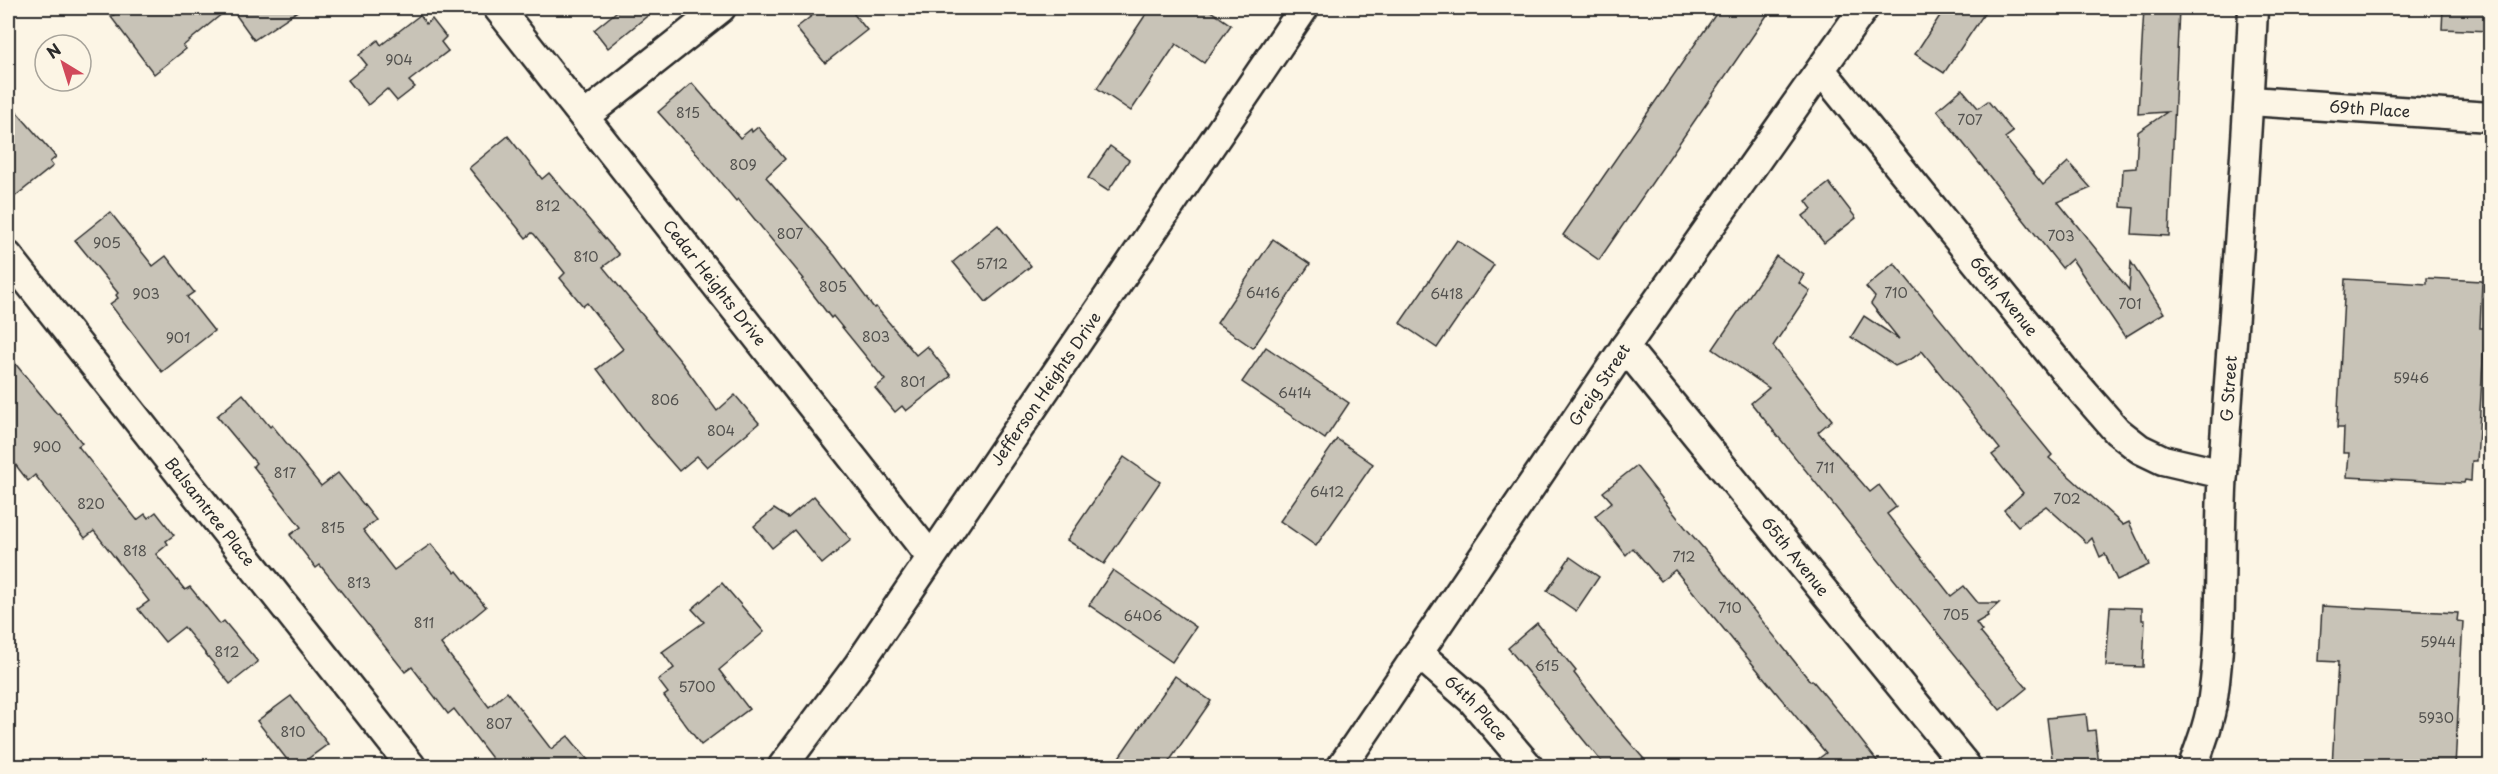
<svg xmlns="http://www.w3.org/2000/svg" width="2498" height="774" font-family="'Playpen Sans',sans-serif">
  <rect width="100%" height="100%" fill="#fcf5e5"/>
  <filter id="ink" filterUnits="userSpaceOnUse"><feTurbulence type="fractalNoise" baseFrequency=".0167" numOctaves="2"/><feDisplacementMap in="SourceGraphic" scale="12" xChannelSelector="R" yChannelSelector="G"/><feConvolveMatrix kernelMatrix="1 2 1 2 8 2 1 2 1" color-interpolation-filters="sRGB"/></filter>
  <g filter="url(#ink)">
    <g fill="#c8c3b7" stroke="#2b2b2b" stroke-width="1.5">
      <polygon points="124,8 229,8 183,46 186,49 154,74 111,17"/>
      <polygon points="231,8 302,8 254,40"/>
      <polygon points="621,8 657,8 608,48 594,30"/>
      <polygon points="822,8 849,8 867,30 825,63 796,28"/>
      <polygon points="1150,8 1206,8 1231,25 1204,63 1176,44 1131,111 1097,88"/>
      <polygon points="1720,8 1772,8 1599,260 1563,235"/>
      <polygon points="1945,8 1988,8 1944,73 1915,54"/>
      <polygon points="2144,8 2179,8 2169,236 2132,234 2134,208 2121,207 2123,169 2136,168 2138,132 2167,112 2138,114"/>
      <polygon points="2443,8 2490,8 2490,31 2442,29"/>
      <polygon points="420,15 426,24 432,19 446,37 441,42 448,51 409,81 415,87 397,101 387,89 368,105 348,80 367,65 359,55 378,40 381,45"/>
      <polygon points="692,83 740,138 751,129 752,132 758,127 785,159 766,177 835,256 874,308 876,307 916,355 927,346 951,376 906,411 902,406 895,412 875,388 885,380 833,316 831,318 802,280 804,279 738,199 736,201 686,141 685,142 658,112"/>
      <polygon points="1962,89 1978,108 1988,101 2013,132 2005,138 2043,185 2068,162 2091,188 2058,202 2129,290 2131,262 2164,313 2125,337 2072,259 2062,268 1937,110"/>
      <polygon points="8,102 56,157 50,162 53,166 8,202"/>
      <polygon points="508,136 542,179 549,173 619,255 603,267 682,363 717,411 735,395 759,423 707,467 697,456 679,471 644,431 597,369 623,349 587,303 583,306 560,278 565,273 534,234 532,233 526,238 469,168"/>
      <polygon points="1110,146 1129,160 1108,191 1088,178"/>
      <polygon points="1829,183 1856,218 1824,243 1803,216 1812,209 1806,201"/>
      <polygon points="110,212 153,266 166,256 194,292 187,297 214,331 162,372 110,304 118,298 116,295 118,293 75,240"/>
      <polygon points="998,225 1031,266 986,302 953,262"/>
      <polygon points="1273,239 1310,264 1253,348 1217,323"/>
      <polygon points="1457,240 1494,265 1437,348 1400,323"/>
      <polygon points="1776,256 1804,275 1799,283 1810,291 1773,346 1832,420 1818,432 1870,492 1879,485 1896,507 1887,514 1951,596 1964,586 1978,603 1999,603 1987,614 1988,616 1976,623 1982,631 1980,632 2027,688 2000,710 1751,403 1769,388 1713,349"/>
      <polygon points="1894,263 2052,455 2049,458 2123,525 2129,522 2149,565 2117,580 2105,554 2100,557 2092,538 2087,543 2046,506 2018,526 2004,510 2023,493 1992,455 2000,449 1922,351 1913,358 1895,366 1851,337 1864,316 1899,339 1871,304 1875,297 1866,287"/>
      <polygon points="2427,278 2482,281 2480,328 2485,328 2477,461 2472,461 2471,481 2465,480 2464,483 2347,477 2349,453 2343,453 2344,428 2337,428 2345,279 2427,284"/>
      <polygon points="1266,347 1349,403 1325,439 1242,382"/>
      <polygon points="8,355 57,414 59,413 82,443 78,446 137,520 145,514 148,518 156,512 174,535 166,541 168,544 156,554 185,590 190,587 220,624 224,621 258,662 230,684 184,627 165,642 138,609 149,601 94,531 85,538 35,475 28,481 8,455"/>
      <polygon points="243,394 270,427 272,425 321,486 338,473 376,520 363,530 394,570 431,544 455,573 457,571 486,607 441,644 489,707 507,692 551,749 568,736 593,766 498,766 454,709 448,714 412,667 405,672 320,565 316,568 290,535 301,527 253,466 256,463 217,416"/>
      <polygon points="1337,439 1373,464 1316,546 1280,521"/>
      <polygon points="1124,457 1160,482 1104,564 1067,540"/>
      <polygon points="1636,466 1685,527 1716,563 1810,681 1812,680 1842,716 1881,766 1809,766 1826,753 1675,570 1661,581 1633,548 1626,555 1595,516 1612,502 1603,492"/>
      <polygon points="814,496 851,540 822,564 794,530 772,548 754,526 774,509 788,518"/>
      <polygon points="1570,557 1599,577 1576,611 1547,591"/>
      <polygon points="1113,570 1196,627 1172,662 1089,605"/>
      <polygon points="722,583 764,632 719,670 749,709 701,745 664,696 668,693 658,680 674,668 662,652 704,622 692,609"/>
      <polygon points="2322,606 2458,613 2457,621 2463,622 2455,766 2332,766 2338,662 2319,661"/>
      <polygon points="2110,607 2142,608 2142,620 2145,620 2143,667 2106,666"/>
      <polygon points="1537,623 1576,671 1574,673 1612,722 1650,766 1605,766 1508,648"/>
      <polygon points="1175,676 1211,701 1166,766 1113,766"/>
      <polygon points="291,696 328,744 298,766 292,766 257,721"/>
      <polygon points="2086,714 2088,731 2095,730 2099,766 2053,766 2047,718"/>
    </g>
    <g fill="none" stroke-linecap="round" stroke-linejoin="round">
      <g stroke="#2b2b2b" stroke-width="33">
        <g id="street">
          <path id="s1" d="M498,8L930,556"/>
          <path id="s2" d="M1821,70L2063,369L2117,431L2140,449L2163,460L2223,474"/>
          <path id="s3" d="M2250,101L2490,117"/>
          <polyline points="585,116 721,8"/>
          <path id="s4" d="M8,256L411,766"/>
          <path id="s5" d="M1625,347L1966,766"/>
          <path id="s6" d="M1418,653L1472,700L1528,766"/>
          <path id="s7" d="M783,766L857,667L1304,8"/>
          <path id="s8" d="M1342,766L1625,347L1864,8"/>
          <path id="s9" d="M2193,766C2201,744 2210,721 2213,697C2224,622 2218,546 2223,470C2233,316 2247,162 2253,8"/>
        </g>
      </g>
      <use href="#street" stroke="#fcf5e5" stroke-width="28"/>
    </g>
  </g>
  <g text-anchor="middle" stroke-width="4.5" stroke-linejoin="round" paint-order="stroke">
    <g font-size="14" fill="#52514e">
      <text x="399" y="65">904</text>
      <text x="688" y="118">815</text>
      <text x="1970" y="125">707</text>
      <text x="743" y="170">809</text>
      <text x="548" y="211">812</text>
      <text x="790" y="239">807</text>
      <text x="2061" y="241">703</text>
      <text x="107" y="248">905</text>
      <text x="586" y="262">810</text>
      <text x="992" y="269">5712</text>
      <text x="833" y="292">805</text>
      <text x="1263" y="298">6416</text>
      <text x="1896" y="298">710</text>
      <text x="146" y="299">903</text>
      <text x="1447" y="299">6418</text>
      <text x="2130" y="309">701</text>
      <text x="876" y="342">803</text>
      <text x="178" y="343">901</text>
      <text x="2411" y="383">5946</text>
      <text x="913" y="387">801</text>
      <text x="1295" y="398">6414</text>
      <text x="665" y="405">806</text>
      <text x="721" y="436">804</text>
      <text x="47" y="452">900</text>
      <text x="1825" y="473">711</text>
      <text x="285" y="478">817</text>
      <text x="1327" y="497">6412</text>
      <text x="2067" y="504">702</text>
      <text x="91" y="509">820</text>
      <text x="333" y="533">815</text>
      <text x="135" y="556">818</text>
      <text x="1684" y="562">712</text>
      <text x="359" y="588">813</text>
      <text x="1730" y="613">710</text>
      <text x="1956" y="620">705</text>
      <text x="1143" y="621">6406</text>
      <text x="424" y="628">811</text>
      <text x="2438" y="647">5944</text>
      <text x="227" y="657">812</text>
      <text x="1547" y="671">615</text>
      <text x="697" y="692">5700</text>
      <text x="2436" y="723">5930</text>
      <text x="499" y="729">807</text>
      <text x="293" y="737">810</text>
    </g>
    <g font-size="16" fill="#2b2b2b" stroke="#fcf5e5">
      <text dy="6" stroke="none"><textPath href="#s3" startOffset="120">69th Place</textPath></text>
      <text dy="6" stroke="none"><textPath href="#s1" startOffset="350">Cedar Heights Drive</textPath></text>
      <text dy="6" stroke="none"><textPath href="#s2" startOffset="291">66th Avenue</textPath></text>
      <text dy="6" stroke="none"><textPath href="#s8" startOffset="460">Greig Street</textPath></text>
      <text dy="6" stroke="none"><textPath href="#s7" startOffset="460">Jefferson Heights Drive</textPath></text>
      <text dy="6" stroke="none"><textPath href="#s9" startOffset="381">G Street</textPath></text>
      <text dy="6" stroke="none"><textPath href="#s4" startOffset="326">Balsamtree Place</textPath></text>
      <text dy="6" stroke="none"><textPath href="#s5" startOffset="270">65th Avenue</textPath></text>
      <text dy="6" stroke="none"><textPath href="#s6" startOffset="80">64th Place</textPath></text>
    </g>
  </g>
  <rect width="2498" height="774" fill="none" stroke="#fcf5e5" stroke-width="30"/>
  <rect x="15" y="15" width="2468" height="744" fill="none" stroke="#2b2b2b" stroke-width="2" filter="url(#ink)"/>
  <g transform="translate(63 63) rotate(322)"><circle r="28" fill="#fcf5e5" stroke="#a8a49b" stroke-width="1.5"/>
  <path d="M0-4.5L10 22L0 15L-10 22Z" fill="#d1495b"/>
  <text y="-9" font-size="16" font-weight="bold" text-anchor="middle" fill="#2b2b2b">N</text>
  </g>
</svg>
